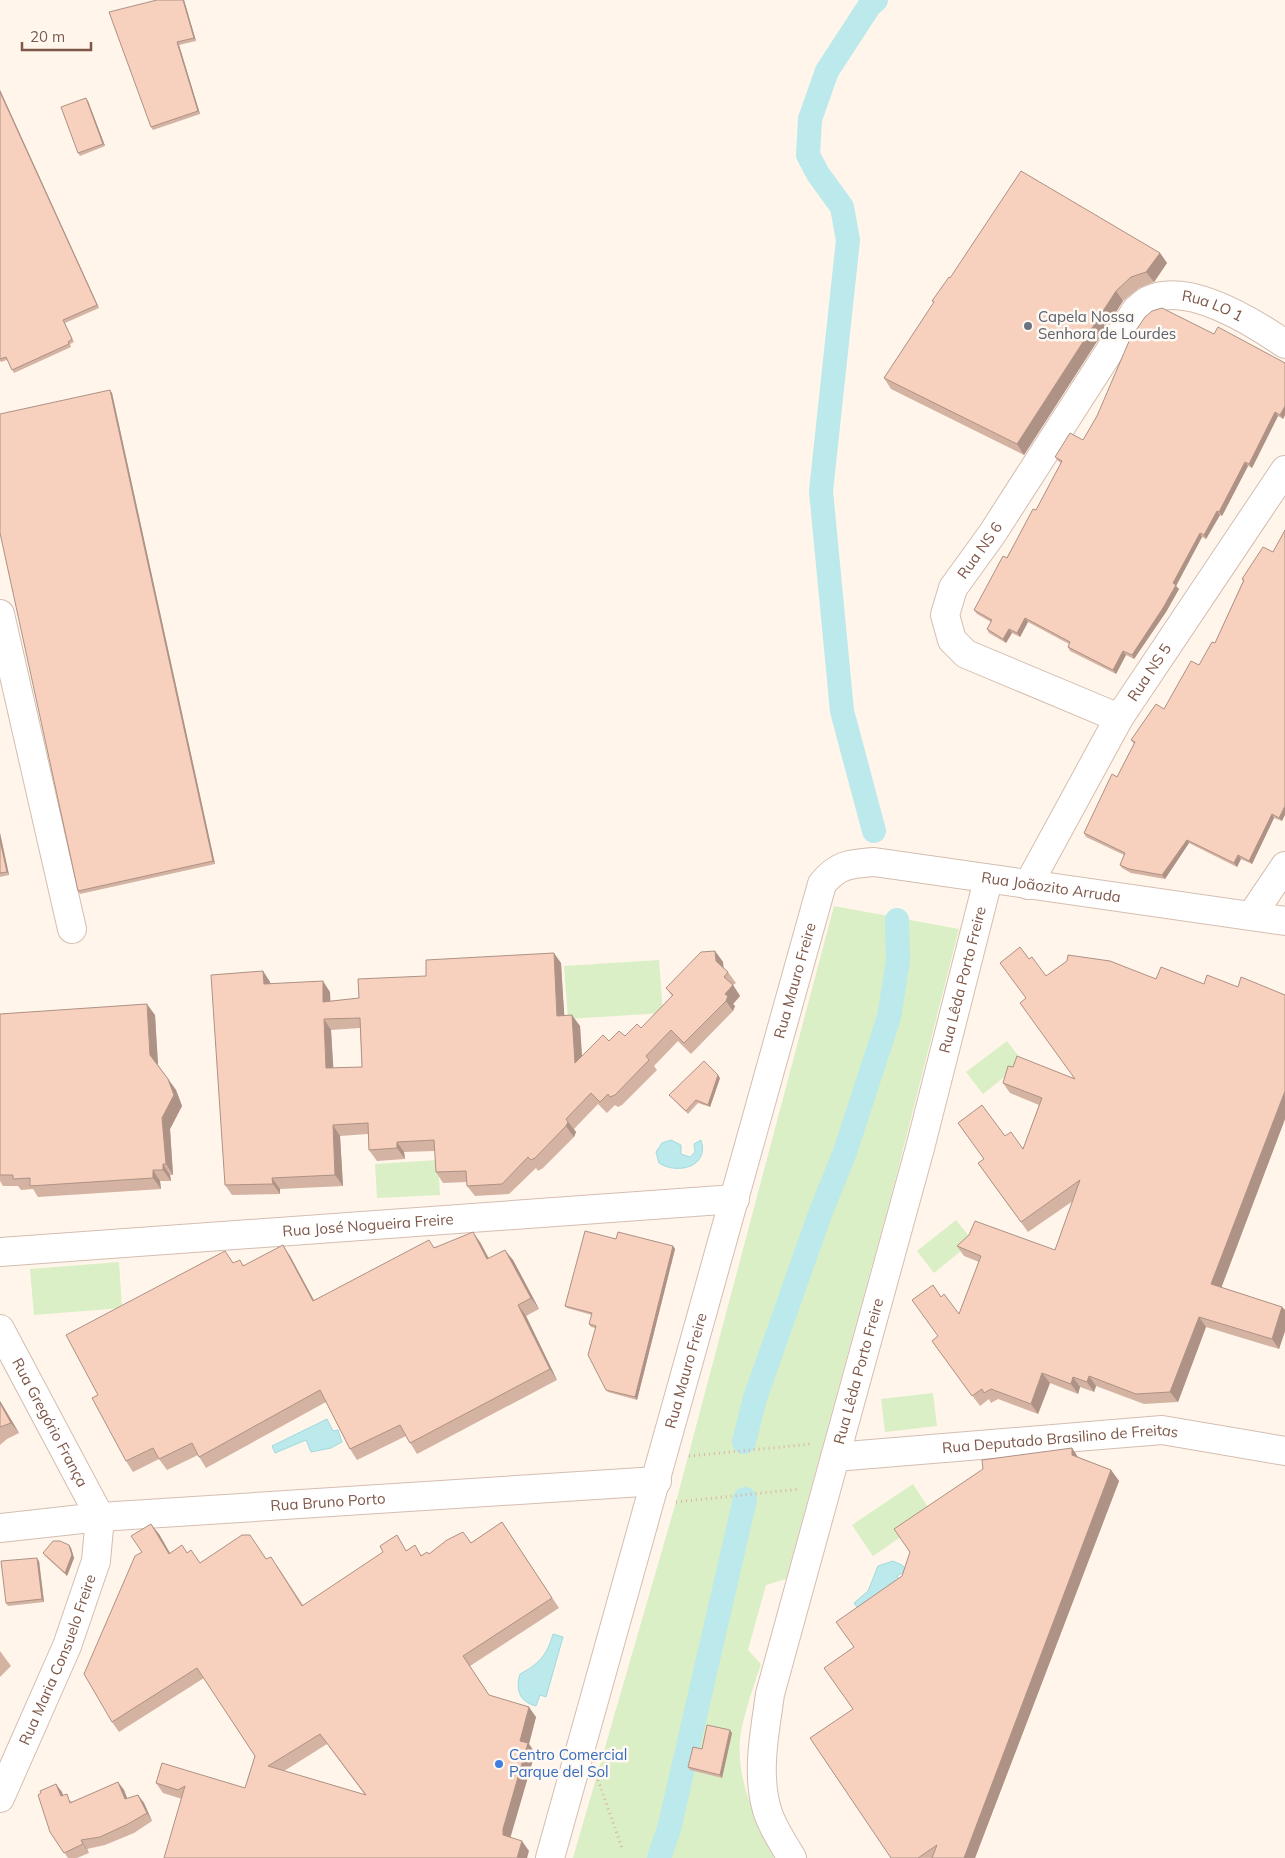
<svg xmlns="http://www.w3.org/2000/svg" width="1285" height="1858" font-family="Mulish,sans-serif">
  <rect width="100%" height="100%" fill="#fff5ea"/>
  <g fill="#daefc6">
    <path d="M834,906L959,929L894,1185L786,1579L766,1585L748,1650L761,1664C754,1685 747,1705 742,1726C732,1773 755,1818 774,1858H573L676,1502Z"/>
    <polygon points="659,960 663,1013 568,1019 564,966"/>
    <polygon points="1007,1041 1023,1062 983,1094 966,1072"/>
    <polygon points="438,1160 440,1195 377,1198 375,1164"/>
    <polygon points="956,1220 973,1241 934,1273 917,1251"/>
    <polygon points="119,1262 122,1308 34,1315 30,1269"/>
    <polygon points="933,1393 937,1426 885,1432 881,1399"/>
    <polygon points="913,1484 933,1515 873,1556 852,1525"/>
  </g>
  <g fill="#bbe9ec" stroke="#a0dbdf">
    <path d="M671,1140L681,1145V1154L690,1157L695,1152L694,1144L701,1140C710,1167 677,1175 659,1163L656,1152L662,1143Z"/>
    <polygon points="327,1419 333,1431 338,1430 342,1442 331,1448 311,1452 306,1440 275,1453 272,1446"/>
    <polygon points="893,1561 902,1565 907,1570 897,1576 903,1585 861,1613 854,1603 868,1591 878,1566"/>
    <path d="M553,1634L563,1637L546,1697L540,1695L536,1706C520,1702 515,1690 520,1674C539,1664 547,1655 553,1634Z"/>
  </g>
  <g fill="none" stroke-linecap="round" stroke-linejoin="round">
    <g stroke="#bbe9ec" stroke-width="24">
      <polyline points="874,831 842,711 821,491 848,240 842,207 818,174 808,155 810,119 827,71 870,5 876,0"/>
      <polyline points="744,1442 755,1398 820,1214 845,1152 889,1017 898,961 897,920"/>
      <polyline points="659,1858 669,1829 745,1499"/>
    </g>
    <g stroke="#d5bdb0" stroke-width="30">
      <g id="minor">
        <polyline points="0,614 72,929"/>
        <path id="s1" d="M1119,718L966,654L952,640L945,615L953,588L992,534L1136,310C1140,307 1144,302 1149,300C1188,281 1253,322 1285,344"/>
        <path id="s2" d="M1028,885L1119,718L1285,470"/>
        <polyline points="1252,915 1285,866"/>
        <path id="s3" d="M0,1252L735,1199"/>
        <path id="s4" d="M0,1329L100,1517"/>
        <path id="s5" d="M835,1457L1162,1430L1285,1451"/>
        <path id="s6" d="M0,1528L100,1517L657,1481"/>
        <path id="s7" d="M0,1798L67,1646L96,1561L100,1517"/>
        <path id="s8" d="M550,1858L822,884C838,864 850,864 874,862L1285,921"/>
        <path id="s9" d="M792,1858C783,1843 772,1827 767,1810C756,1772 765,1732 770,1694L920,1148L988,880"/>
      </g>
    </g>
    <g stroke="#deb2a0" stroke-width="3" stroke-dasharray="1 4" stroke-linecap="butt">
      <polyline points="689,1456 812,1444"/>
      <polyline points="676,1502 800,1489"/>
      <polyline points="598,1780 622,1848"/>
    </g>
    <use href="#minor" stroke="#fff" stroke-width="28"/>
  </g>
  <g fill="#d4b3a3" fill-rule="evenodd">
    <polygon points="184,0 196,41 179,45 200,114 153,130 151,127"/>
    <polygon points="0,90 99,308 65,323 74,342 70,344 71,347 14,373 7,360 1,362 0,361"/>
    <polygon points="88,101 105,146 80,156 78,153"/>
    <polygon points="1160,253 1167,263 1154,282 1139,288 1123,301 1024,455 891,389 884,378 934,303 932,301 950,278"/>
    <polygon points="1214,334 1285,363 1285,415 1283,419 1278,416 1252,468 1248,466 1222,516 1220,515 1206,539 1202,537 1176,586 1179,589 1166,612 1134,659 1126,655 1116,674 1070,651 1068,647 1069,644 1028,622 1020,637 1012,633 1006,643 989,633 987,629 991,622 977,614 974,610 1036,510 1061,463 1058,461 1055,457 1083,440"/>
    <polygon points="112,393 215,864 80,894 78,891"/>
    <polygon points="1273,552 1282,821 1274,818 1252,864 1241,859 1237,867 1189,843 1165,879 1131,873 1122,868 1120,865 1124,855 1086,837 1084,833 1117,777 1134,744 1131,740 1164,709 1199,665 1215,643 1243,581 1242,579"/>
    <polygon points="0,833 9,875 0,877"/>
    <path d="M715,951L723,962V967L728,972L736,983L733,985L740,996L733,1004L735,1006L733,1011L691,1054L678,1041L654,1066L657,1070L622,1105L618,1107L615,1105L607,1113L598,1104L574,1129L576,1132L574,1137L543,1168L538,1171L536,1168L509,1194L475,1196L467,1186V1182L443,1183L436,1172L435,1151L404,1152L405,1159L377,1161L369,1150L368,1134L340,1136L343,1186L280,1189V1194L232,1195L225,1185L263,971L270,982V983L330,992V1001L359,998L426,976L561,963L564,1016L580,1026L582,1056L609,1041L625,1036L641,1028L672,996L666,988ZM360,1028L362,1067L333,1068L331,1030Z"/>
    <polygon points="1029,959 1046,976 1156,979 1204,984 1238,987 1285,995 1285,1119 1221,1287 1282,1307 1285,1310 1285,1331 1279,1349 1206,1327 1178,1402 1144,1404 1096,1386 1094,1392 1080,1387 1078,1394 1050,1383 1038,1414 998,1399 991,1403 989,1399 980,1406 932,1341 938,1336 941,1297 959,1314 979,1262 964,1256 957,1246 1055,1250 1073,1201 1028,1232 985,1173 984,1159 1005,1136 1023,1149 1039,1105 1010,1093 1003,1083 1013,1067 1075,1078 1026,998"/>
    <polygon points="0,1014 155,1015 158,1065 176,1090 182,1106 170,1129 173,1175 170,1175 171,1181 160,1181 161,1189 38,1197 33,1189 21,1190 18,1186 3,1186 0,1181"/>
    <polygon points="720,1078 710,1107 698,1103 688,1114 669,1095"/>
    <polygon points="616,1239 673,1246 675,1249 637,1400 608,1392 606,1390 595,1328 591,1327 589,1324 592,1315 567,1308 565,1306"/>
    <polygon points="480,1242 489,1258 513,1260 539,1309 526,1316 557,1380 417,1454 406,1436 357,1460 350,1449 326,1402 206,1468 198,1455 167,1470 159,1459 133,1472 126,1461 98,1395 234,1263 244,1265 290,1256 314,1300 434,1247"/>
    <polygon points="0,1401 19,1433 7,1439 0,1445"/>
    <polygon points="1072,1448 1078,1457 1111,1470 1119,1481 975,1858 891,1858 853,1709 854,1647 902,1576"/>
    <path d="M502,1522L559,1608L470,1666L489,1695L536,1717L529,1744L535,1753L510,1837L529,1851L182,1799L163,1793L156,1783L245,1788L255,1756L204,1678L119,1732L112,1722L142,1552L159,1534L170,1553H188L200,1563L257,1545L266,1559L278,1567L303,1605L407,1550L422,1555L471,1543ZM327,1744L365,1795L284,1771Z"/>
    <polygon points="69,1545 71,1548 74,1558 67,1576 45,1556 43,1553"/>
    <polygon points="39,1561 44,1602 8,1606 6,1603"/>
    <polygon points="0,1651 11,1666 0,1677"/>
    <polygon points="732,1733 722,1778 690,1770 688,1767"/>
    <polygon points="118,1782 124,1790 127,1799 138,1795 144,1803 152,1821 134,1833 105,1845 87,1849 89,1853 77,1858 68,1858 50,1832 56,1784 63,1796 72,1802"/>
  </g>
  <g fill="#ad9285">
    <polygon points="183,0 184,0 196,41 194,38"/>
    <polygon points="177,42 179,45 200,114 198,111"/>
    <polygon points="0,90 99,308 97,305 0,92"/>
    <polygon points="86,98 88,101 105,146 103,144"/>
    <polygon points="1160,253 1167,263 1154,282 1146,272"/>
    <polygon points="1116,291 1123,301 1024,455 1017,444"/>
    <polygon points="110,390 112,393 215,864 213,861"/>
    <polygon points="1285,406 1285,415 1283,419 1280,415"/>
    <polygon points="1275,412 1278,416 1252,468 1249,464"/>
    <polygon points="1245,462 1248,466 1222,516 1219,512"/>
    <polygon points="1217,511 1220,515 1206,539 1204,535"/>
    <polygon points="1200,533 1202,537 1176,586 1179,589 1166,612 1134,659 1132,655 1173,583"/>
    <polygon points="1025,618 1028,622 1020,637 1017,633"/>
    <polygon points="1009,629 1012,633 1006,643 1003,639"/>
    <polygon points="1123,651 1126,655 1116,674 1113,670"/>
    <polygon points="1285,806 1285,815 1282,821 1279,818"/>
    <polygon points="1272,814 1274,818 1252,864 1249,861"/>
    <polygon points="0,833 9,875 7,872 0,840"/>
    <polygon points="1187,840 1189,843 1165,879 1162,875"/>
    <polygon points="1238,855 1241,859 1237,867 1234,863"/>
    <polygon points="715,951 723,962 724,971 716,961"/>
    <polygon points="554,953 561,963 565,1026 557,1016"/>
    <polygon points="263,971 270,982 271,994 264,984"/>
    <polygon points="323,981 330,992 331,1012 323,1002"/>
    <polygon points="733,985 740,996 733,1004 735,1006 733,1011 726,1001 725,994"/>
    <polygon points="147,1004 155,1015 158,1065 150,1055"/>
    <polygon points="572,1015 580,1026 583,1073 575,1063"/>
    <polygon points="324,1019 331,1030 334,1078 326,1068"/>
    <polygon points="718,1075 720,1078 710,1107 708,1105"/>
    <polygon points="168,1079 176,1090 182,1106 170,1129 173,1175 166,1164 162,1118"/>
    <polygon points="1285,1091 1285,1119 1219,1294 1211,1284"/>
    <polygon points="568,1122 576,1132 574,1137 566,1126"/>
    <polygon points="333,1125 340,1136 343,1186 335,1175"/>
    <polygon points="397,1142 404,1152 405,1159 397,1148"/>
    <polygon points="163,1164 170,1175 171,1181 163,1170"/>
    <polygon points="153,1170 160,1181 161,1189 153,1178"/>
    <polygon points="272,1178 280,1189 280,1194 273,1184"/>
    <polygon points="473,1232 480,1242 494,1270 487,1259"/>
    <polygon points="283,1245 290,1256 320,1312 313,1301"/>
    <polygon points="673,1246 675,1249 637,1400 635,1397"/>
    <polygon points="505,1250 513,1260 539,1309 531,1298"/>
    <polygon points="518,1305 526,1316 557,1380 550,1369"/>
    <polygon points="1282,1307 1285,1310 1285,1331 1279,1349 1272,1339"/>
    <polygon points="1199,1317 1206,1327 1178,1402 1170,1392"/>
    <polygon points="1042,1373 1050,1383 1038,1414 1031,1404"/>
    <polygon points="1089,1376 1096,1386 1094,1392 1087,1382"/>
    <polygon points="1073,1377 1080,1387 1078,1394 1071,1384"/>
    <polygon points="0,1401 19,1433 11,1423 0,1403"/>
    <polygon points="1072,1448 1079,1459 1072,1455"/>
    <polygon points="1111,1470 1119,1481 975,1858 964,1858"/>
    <polygon points="151,1524 159,1534 176,1564 169,1554"/>
    <polygon points="69,1545 71,1548 74,1558 67,1576 65,1573"/>
    <polygon points="37,1558 39,1561 44,1602 42,1599"/>
    <polygon points="529,1707 536,1717 529,1744 535,1753 510,1839 503,1835 503,1829 520,1741"/>
    <polygon points="730,1730 732,1733 722,1778 720,1775"/>
    <polygon points="118,1782 124,1790 131,1808 125,1799"/>
    <polygon points="56,1784 62,1792 67,1805 61,1796"/>
    <polygon points="138,1795 144,1803 152,1821 147,1813"/>
    <polygon points="81,1840 87,1849 89,1853 83,1844"/>
    <polygon points="522,1841 529,1851 527,1858 517,1858"/>
  </g>
  <g fill="#f7d0be" stroke="#ad9285" fill-rule="evenodd">
    <polygon points="157,0 183,0 194,38 177,42 198,111 151,127 109,12"/>
    <polygon points="0,92 97,305 63,320 72,339 68,342 69,344 12,370 6,357 0,359"/>
    <polygon points="86,98 103,144 78,153 61,107"/>
    <polygon points="1021,171 1160,253 1146,272 1131,277 1116,291 1017,444 884,378 934,302 932,301 949,277 950,278"/>
    <polygon points="1162,308 1214,334 1218,327 1285,363 1285,406 1280,415 1275,412 1249,464 1245,462 1219,512 1217,511 1204,535 1200,533 1173,583 1176,585 1163,608 1132,655 1123,651 1113,670 1068,647 1070,642 1025,618 1017,633 1009,629 1003,639 987,629 992,620 974,610 1003,556 1007,558 1033,509 1036,510 1062,461 1055,457 1070,433 1083,440 1097,416 1130,339 1145,317 1152,311"/>
    <polygon points="110,390 213,861 78,891 0,533 0,414"/>
    <polygon points="1285,530 1285,806 1279,818 1272,814 1249,861 1238,855 1234,863 1187,840 1162,875 1129,869 1120,865 1125,853 1084,833 1112,774 1117,777 1135,742 1131,740 1156,704 1164,709 1191,661 1199,665 1212,642 1215,643 1244,580 1242,579 1263,547 1273,552"/>
    <polygon points="0,840 7,872 0,873"/>
    <polygon points="1020,947 1029,959 1032,957 1046,976 1067,961 1068,955 1110,961 1156,979 1161,967 1204,984 1207,975 1238,987 1241,977 1285,995 1285,1091 1211,1284 1282,1307 1272,1339 1199,1317 1170,1392 1136,1394 1089,1376 1087,1382 1073,1377 1071,1384 1042,1373 1031,1404 991,1389 984,1393 982,1389 972,1396 932,1341 938,1336 912,1300 933,1285 941,1297 944,1294 959,1314 981,1256 957,1246 969,1235 975,1221 1055,1250 1080,1180 1021,1222 978,1163 984,1159 958,1123 982,1105 1005,1136 1011,1132 1023,1149 1042,1098 1003,1083 1008,1066 1013,1067 1017,1056 1075,1079 1020,1003 1026,998 1000,963"/>
    <path d="M715,951L716,961L728,972L724,977L733,985L725,994L728,996L726,1001L684,1043L671,1030L646,1056L649,1060L615,1095L610,1097L608,1094L600,1102L591,1093L566,1119L568,1122L566,1126L535,1158L531,1160L528,1157L502,1184L467,1186L466,1171L436,1172L434,1140L397,1142V1148L369,1150L368,1123L333,1125L335,1175L272,1178L273,1184L225,1185L211,975L263,971L264,984L323,981V1002L359,998L358,979L426,976V960L554,953L557,1016L572,1015L575,1063L603,1035L609,1041L619,1031L625,1036L637,1024L641,1028L673,995L666,988L701,952ZM360,1018L362,1067L326,1068L324,1019Z"/>
    <polygon points="147,1004 150,1055 168,1079 174,1095 162,1118 166,1164 163,1164 163,1170 153,1170 153,1178 30,1186 30,1178 13,1179 13,1175 0,1175 0,1014"/>
    <polygon points="704,1061 718,1075 708,1105 696,1100 686,1111 669,1095"/>
    <polygon points="585,1231 616,1239 618,1232 673,1246 635,1397 606,1390 588,1355 596,1326 589,1324 592,1313 565,1306"/>
    <polygon points="473,1232 487,1259 505,1250 531,1298 518,1305 550,1369 410,1443 400,1425 350,1449 320,1390 199,1457 192,1443 159,1459 153,1448 126,1461 92,1398 98,1395 66,1335 225,1251 233,1263 240,1260 243,1266 283,1245 313,1301 429,1240 434,1248"/>
    <polygon points="0,1403 11,1423 0,1427"/>
    <polygon points="1072,1448 1072,1455 1111,1470 964,1858 932,1858 937,1845 918,1858 891,1858 810,1738 853,1709 824,1668 854,1647 836,1622 902,1576 910,1552 894,1529 983,1469 982,1460"/>
    <path d="M502,1522L552,1598L463,1656L489,1695L529,1707L520,1741L528,1743L503,1829V1835L522,1841L517,1858H164L185,1786L178,1790L156,1783L162,1763L245,1788L255,1756L197,1668L112,1722L84,1674L135,1556L142,1552L131,1536L151,1524L169,1554L182,1545L187,1553L191,1550L200,1563L242,1535H250L266,1559L271,1557L302,1606L383,1552L380,1546L397,1535L406,1551L415,1545L421,1556L427,1552L429,1554L447,1540L463,1532L471,1543ZM320,1734L366,1795L268,1766Z"/>
    <polygon points="53,1541 60,1541 69,1545 72,1555 65,1573 43,1553"/>
    <polygon points="37,1558 42,1599 6,1603 1,1561"/>
    <polygon points="707,1725 730,1730 720,1775 688,1767 693,1747 702,1749"/>
    <polygon points="118,1782 125,1799 138,1795 147,1813 128,1824 100,1837 81,1840 83,1844 64,1853 50,1832 38,1795 41,1793 40,1791 56,1784 61,1796 67,1794 70,1803"/>
  </g>
  <circle fill="#6b7280" stroke="#fff9f3" stroke-width="2" cx="1028" cy="326" r="5"/>
  <circle fill="#3f7fe0" stroke="#fff9f3" stroke-width="2" cx="499" cy="1764" r="5"/>
  <g text-anchor="middle" stroke-width="5" stroke-linejoin="round" paint-order="stroke">
    <g font-size="15" fill="#7e5749" stroke="#fff9f3">
      <text dy="5" stroke="none"><textPath href="#s1" startOffset="655">Rua LO 1</textPath></text>
      <text dy="5" stroke="none"><textPath href="#s1" startOffset="286">Rua NS 6</textPath></text>
      <text dy="5" stroke="none"><textPath href="#s2" startOffset="245">Rua NS 5</textPath></text>
      <text dy="5" stroke="none"><textPath href="#s8" startOffset="1249">Rua Joãozito Arruda</textPath></text>
      <text dy="5" stroke="none"><textPath href="#s9" startOffset="911">Rua Lêda Porto Freire</textPath></text>
      <text dy="5" stroke="none"><textPath href="#s8" startOffset="911">Rua Mauro Freire</textPath></text>
      <text dy="5" stroke="none"><textPath href="#s3" startOffset="369">Rua José Nogueira Freire</textPath></text>
      <text dy="5" stroke="none"><textPath href="#s9" startOffset="506">Rua Lêda Porto Freire</textPath></text>
      <text dy="5" stroke="none"><textPath href="#s8" startOffset="506">Rua Mauro Freire</textPath></text>
      <text dy="5" stroke="none"><textPath href="#s4" startOffset="106">Rua Gregório França</textPath></text>
      <text dy="5" stroke="none"><textPath href="#s5" startOffset="226">Rua Deputado Brasilino de Freitas</textPath></text>
      <text dy="5" stroke="none"><textPath href="#s6" startOffset="329">Rua Bruno Porto</textPath></text>
      <text dy="5" stroke="none"><textPath href="#s7" startOffset="150">Rua Maria Consuelo Freire</textPath></text>
    </g>
    <g font-size="15" fill="#5b616d" stroke="#fff9f3" text-anchor="start">
      <text x="1038" y="322">Capela Nossa<tspan x="1038" dy="17">Senhora de Lourdes</tspan></text>
    </g>
    <g font-size="15" fill="#366cbe" stroke="#fff9f3" text-anchor="start">
      <text x="509" y="1760">Centro Comercial<tspan x="509" dy="17">Parque del Sol</tspan></text>
    </g>
  </g>
  <path d="M22 42v8h69v-8" fill="none" stroke="#7e5749" stroke-width="2.5"/>
  <text x="30" y="42" font-size="15" fill="#7e5749" stroke="#fff9f3" stroke-width="4" paint-order="stroke">20 m</text>
</svg>
